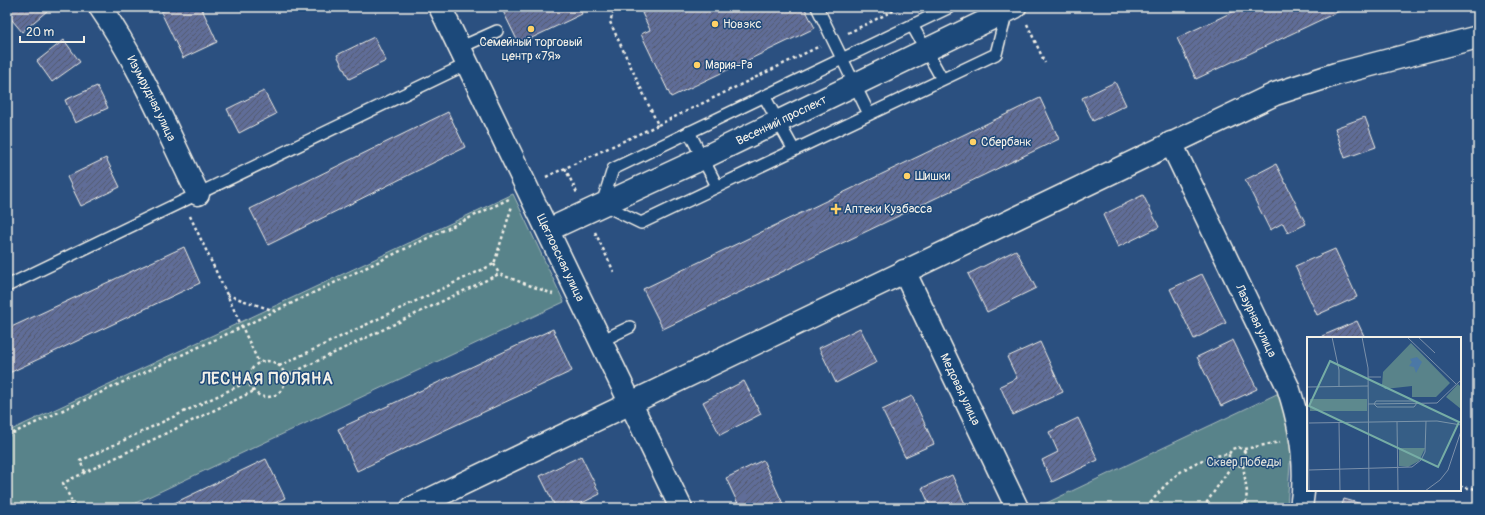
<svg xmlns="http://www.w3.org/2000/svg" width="1485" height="515" font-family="Pangolin,sans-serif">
  <defs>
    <pattern id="building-hatch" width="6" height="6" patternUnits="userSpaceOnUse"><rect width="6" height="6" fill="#606d98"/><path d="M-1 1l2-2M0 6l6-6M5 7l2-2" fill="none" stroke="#53596b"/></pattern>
  </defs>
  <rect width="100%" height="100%" fill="#2b5080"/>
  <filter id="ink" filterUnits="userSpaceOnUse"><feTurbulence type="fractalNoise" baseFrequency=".025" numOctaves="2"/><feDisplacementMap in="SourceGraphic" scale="8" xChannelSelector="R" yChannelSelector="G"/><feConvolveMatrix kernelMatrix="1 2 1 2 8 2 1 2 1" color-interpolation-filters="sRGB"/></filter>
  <g filter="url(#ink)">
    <g fill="#59838a" stroke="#a6bab9">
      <polygon points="513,194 564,302 125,508 8,508 7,432"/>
      <polygon points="1281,392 1289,419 1291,450 1287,508 1036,508"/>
    </g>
    <g fill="url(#building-hatch)" stroke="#f4f1e8">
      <polygon points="10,7 44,7 47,11 22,32 7,14 7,9"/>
      <polygon points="171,7 201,7 217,42 183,58 161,12"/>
      <polygon points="501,7 578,7 582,14 519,44"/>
      <polygon points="653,7 804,7 815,28 671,97 641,34 650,30 642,13"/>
      <polygon points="1243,7 1348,7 1196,79 1177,38"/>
      <polygon points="374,37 386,61 349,79 337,55"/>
      <polygon points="64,40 80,62 52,82 37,61"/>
      <polygon points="1115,82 1126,105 1093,121 1082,98"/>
      <polygon points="97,86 108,108 75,123 65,100"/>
      <polygon points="264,91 276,114 239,133 227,109"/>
      <polygon points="1040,98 1059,139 663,329 643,289"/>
      <polygon points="448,112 465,147 268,245 250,209"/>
      <polygon points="1365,117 1376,147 1345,158 1335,128"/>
      <polygon points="106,158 120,187 81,206 67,177"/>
      <polygon points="1276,164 1306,224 1288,233 1283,223 1270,230 1245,180"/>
      <polygon points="1143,195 1159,227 1118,247 1103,215"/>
      <polygon points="184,247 200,283 7,374 7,329"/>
      <polygon points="1335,249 1357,297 1317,315 1295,266"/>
      <polygon points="1016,250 1036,288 987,312 968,274"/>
      <polygon points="1202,274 1226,323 1194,339 1170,289"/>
      <polygon points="1357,321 1365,338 1323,338 1322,336"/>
      <polygon points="860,328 877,362 836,383 819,348"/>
      <polygon points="553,329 572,371 357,471 338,429"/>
      <polygon points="1233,340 1257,389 1221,406 1197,357"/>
      <polygon points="1040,342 1063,392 1013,415 1000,386 1017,378 1007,357"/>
      <polygon points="744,381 761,414 720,435 703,402"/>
      <polygon points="912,396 934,444 905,457 882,410"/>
      <polygon points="1078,418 1098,460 1052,482 1042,460 1058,452 1049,432"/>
      <polygon points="581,456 600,494 572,508 556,508 540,476"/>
      <polygon points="266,459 285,498 265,508 164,508"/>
      <polygon points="763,460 783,504 774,508 740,508 726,478"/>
      <polygon points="952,475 967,508 931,508 922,488"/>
      <polygon points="1344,499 1376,508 1341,508"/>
    </g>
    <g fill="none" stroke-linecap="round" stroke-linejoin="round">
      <g stroke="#f4f1e8" stroke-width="14">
        <g id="lane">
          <polyline points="817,7 869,114"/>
          <polyline points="950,7 613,169 602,204 641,223 996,54 1007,11"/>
          <polyline points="912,25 942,79"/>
          <polyline points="459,48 497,31"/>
          <polyline points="764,96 794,150"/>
          <polyline points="689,132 717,186"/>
          <polyline points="7,286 467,64"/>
          <polyline points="601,341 630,327"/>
        </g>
      </g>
      <g stroke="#f4f1e8" stroke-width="25">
        <g id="street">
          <path id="s1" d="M100,7C140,65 167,131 198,194"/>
          <path id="s2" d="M440,7L681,508"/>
          <path id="s3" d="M1171,143L1288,387C1301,426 1308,467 1301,508"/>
          <path id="s4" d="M548,230L703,158L1015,7"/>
          <path id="s5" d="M904,271L1017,508"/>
          <polyline points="412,508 1275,94 1336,74 1478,37"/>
        </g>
      </g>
      <g stroke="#f4f1e8" stroke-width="2.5" stroke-dasharray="3 3" stroke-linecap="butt">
        <polyline points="1027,24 1045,63"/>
        <polyline points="848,33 901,7"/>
        <polyline points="658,125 820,46"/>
        <polyline points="565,168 577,193"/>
        <polyline points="546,177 658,125 610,22 615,7"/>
        <polyline points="190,216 259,363"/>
        <polyline points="595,232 614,272"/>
        <polyline points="494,264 499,274"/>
        <polyline points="227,295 275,311"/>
        <circle cx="267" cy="379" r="18"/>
        <polyline points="279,366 494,264 512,206"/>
        <polyline points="284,377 499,274 553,294"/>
        <polyline points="7,436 242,327 509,199"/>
        <polyline points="1244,449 1280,442"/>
        <polyline points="1243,465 1247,492 1245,508"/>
        <polyline points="85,472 80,461 249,381"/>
        <polyline points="1460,487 1478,489"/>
        <polyline points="65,508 73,504 63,483 254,391"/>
        <polyline points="1125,508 1137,506 1142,508"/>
        <path d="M1147,508C1168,478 1191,458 1229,454L1232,449L1238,447C1247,451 1249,457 1243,465L1238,466L1232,465L1229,459V454"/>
        <polyline points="1203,508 1232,465"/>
      </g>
      <use href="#lane" stroke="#1f4a7a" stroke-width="11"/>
      <use href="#street" stroke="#1f4a7a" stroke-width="22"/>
    </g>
  </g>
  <g fill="#ffd166" stroke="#1f4a7a" stroke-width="1.5">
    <circle cx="715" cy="24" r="4"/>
    <circle cx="531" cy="29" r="4"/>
    <circle cx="697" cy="65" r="4"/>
    <circle cx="973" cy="142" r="4"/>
    <circle cx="907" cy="176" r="4"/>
    <path d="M834 203h4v4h4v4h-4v4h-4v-4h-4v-4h4z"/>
  </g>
  <g text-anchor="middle" stroke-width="3" stroke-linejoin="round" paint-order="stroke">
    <g font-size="12" fill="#f4f1e8" stroke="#1f4a7a" text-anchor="start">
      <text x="723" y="28">Новэкс</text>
      <text x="531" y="46" text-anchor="middle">Семейный торговый<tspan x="531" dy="14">центр «7Я»</tspan></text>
      <text x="705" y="69">Мария-Ра</text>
      <text x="981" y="146">Сбербанк</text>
      <text x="915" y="180">Шишки</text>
      <text x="844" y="213">Аптеки Кузбасса</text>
    </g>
    <g font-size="12" fill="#f4f1e8" stroke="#1f4a7a">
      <text dy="4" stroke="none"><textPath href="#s1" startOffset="105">Изумрудная улица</textPath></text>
      <text dy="4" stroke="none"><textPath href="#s4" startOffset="258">Весенний проспект</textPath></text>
      <text dy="4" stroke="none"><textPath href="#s2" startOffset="278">Щегловская улица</textPath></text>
      <text dy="4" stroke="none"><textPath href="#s3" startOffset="197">Лазурная улица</textPath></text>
      <text dy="4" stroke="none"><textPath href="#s5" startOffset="131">Медовая улица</textPath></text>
    </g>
    <g font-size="12" fill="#dde0da" stroke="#1f4a7a">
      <text x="1244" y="466">Сквер Победы</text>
    </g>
    <g font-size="16" font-weight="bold" letter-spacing="1" fill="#f4f1e8" stroke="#1f4a7a">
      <text x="267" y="384">ЛЕСНАЯ ПОЛЯНА</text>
    </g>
  </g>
  <g transform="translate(1307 337)">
    <rect width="154" height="154" fill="#2b5080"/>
    <path d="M104,6L143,46L129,60H105V49L78,52L75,48L76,35ZM151,47L154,50V72L139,60ZM3,62H60V74H3ZM92,111H118L112,124L101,130L92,129Z" fill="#59838a"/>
    <path d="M110,20L115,25L109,36L107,30L102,29L105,25L103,22Z" fill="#4b78a6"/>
    <path fill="none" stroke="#7b90aa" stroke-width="1" d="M25,0L32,33V49M55,0L61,31L62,154M100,0L149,47M111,0L128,16M0,21L2,154M61,40H74M1,50L61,49M69,64H108L110,66L107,70H70L67,67ZM61,67L130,66L154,43M32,85L33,154M90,85L91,154M2,86L130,84L154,88M2,133L105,130L114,123L118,115L119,84M118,154L133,143L141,133L154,94"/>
    <path fill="#76ada5" fill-opacity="0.15" stroke="#76ada5" stroke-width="2" d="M23,24L152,85L131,130L2,69Z"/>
    <rect width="154" height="154" fill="none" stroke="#f4f1e8" stroke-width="2"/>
  </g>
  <rect width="1485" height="515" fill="none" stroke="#1f4a7a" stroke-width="24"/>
  <rect x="12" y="12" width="1461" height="491" fill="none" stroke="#f4f1e8" stroke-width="1.5" filter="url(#ink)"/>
  <path d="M20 36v6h64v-6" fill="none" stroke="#f4f1e8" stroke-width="2"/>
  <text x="26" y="36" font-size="12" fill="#f4f1e8" stroke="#1f4a7a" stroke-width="3" paint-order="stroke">20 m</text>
</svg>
